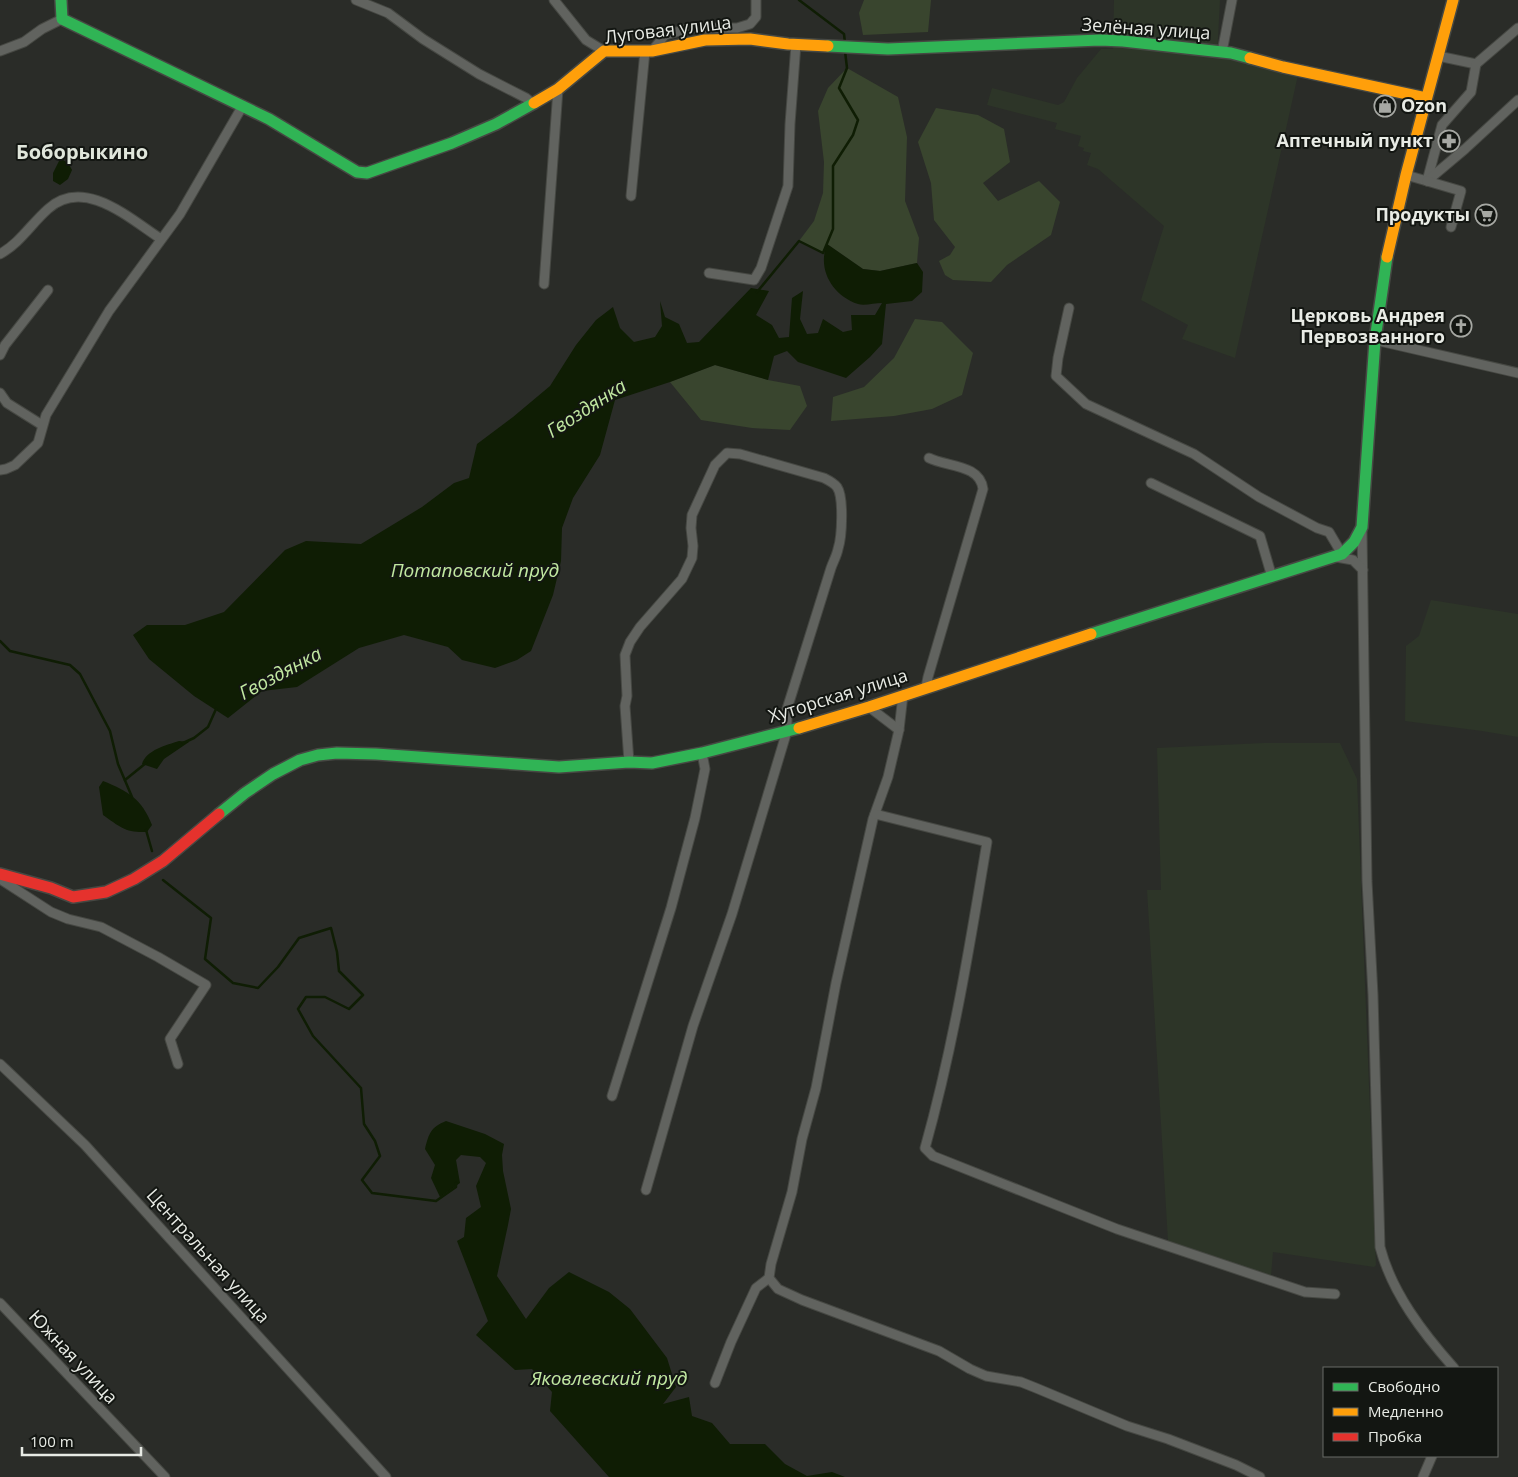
<svg xmlns="http://www.w3.org/2000/svg" width="1518" height="1477" font-family="'Open Sans',sans-serif">
  <rect width="100%" height="100%" fill="#2a2c28"/>
  <g fill="#2d3528">
    <polygon points="1114,0 1220,0 1217,57 1298,75 1235,358 1182,339 1188,325 1141,300 1164,226 1098,169 1087,165 1091,153 1083,151 1084,148 1078,146 1081,136 1055,129 1057,123 987,105 992,88 1058,105 1064,102 1077,78 1101,49 1113,49"/>
    <polygon points="1431,600 1518,614 1518,737 1482,731 1405,721 1406,646 1419,636"/>
    <polygon points="1264,743 1340,743 1357,779 1376,1265 1374,1267 1273,1252 1271,1276 1168,1241 1147,890 1161,890 1157,748"/>
  </g>
  <g fill="#39452e">
    <polygon points="864,0 931,0 928,32 863,35 859,13"/>
    <polygon points="847,68 898,97 907,137 905,201 919,238 917,263 880,271 863,269 827,244 823,253 799,241 814,221 823,193 824,162 818,111 828,88"/>
    <polygon points="936,108 978,115 1004,129 1010,162 983,183 998,201 1039,181 1060,202 1051,235 1007,265 991,282 953,280 945,275 939,261 950,255 955,247 934,220 931,183 918,142"/>
    <polygon points="915,319 942,322 973,353 962,395 932,409 894,416 831,421 833,397 864,387 894,358"/>
    <polygon points="715,365 768,380 800,386 807,406 790,430 752,428 701,420 670,382"/>
  </g>
  <g fill="#0f1d04">
    <polygon points="63,160 68,163 72,170 68,179 60,185 53,181 53,173 59,161"/>
    <path d="M827,244L863,269L880,271L917,263L923,272L922,292L912,301L886,304L882,344L870,357L846,378L798,362L787,351L774,356L768,380L715,365L670,382L615,400L600,455L573,498L562,528L561,561L553,595L531,651L517,660L495,668L462,660L448,647L404,635L359,648L297,687L262,691L228,718L194,696L149,659L133,635L147,625H185L224,612L285,550L306,541L361,544L422,507L454,483L469,478L477,444L513,417L550,386L576,345L596,320L613,307L620,328L634,342L655,337L662,326L660,301L665,317L679,324L687,343L699,342L751,288L769,291L756,315L772,325L779,338L789,337L792,298L803,291L800,319L807,334L818,333L823,319L843,332L852,330L851,315H875L882,303C875,303 864,306 858,304C832,295 817,269 827,244Z"/>
    <path d="M179,741L189,742L164,759L157,769L142,764C146,750 167,745 179,741Z"/>
    <path d="M103,781C128,791 142,799 152,825L147,832C126,833 120,827 103,815L99,787Z"/>
    <path d="M446,1121L485,1134L504,1144L502,1155L503,1171L511,1209L508,1225L497,1276L526,1319L549,1288L569,1272L609,1292L630,1309L667,1358L676,1387L663,1404L689,1397L692,1416L712,1423L730,1444H765L785,1464L807,1476L832,1472L845,1477H609L550,1411L552,1392L532,1369L515,1370L476,1335L488,1321L457,1241L464,1237L466,1218L481,1207L476,1186L486,1163L480,1157L461,1155L456,1160L460,1183L440,1197L431,1178L435,1165L425,1149C429,1133 431,1127 446,1121Z"/>
  </g>
  <g fill="none" stroke-linecap="round" stroke-linejoin="round">
    <g stroke="#0f1d04" stroke-width="2.5">
      <polyline points="799,0 844,34 845,43"/>
      <polyline points="757,292 799,241 823,253 833,229 833,166 853,135 858,120 839,88 847,68 845,51"/>
      <polyline points="0,641 10,651 70,665 80,674 110,731 118,764 132,797"/>
      <polyline points="183,743 194,738 208,727 216,709"/>
      <polyline points="125,780 146,763"/>
      <polyline points="146,830 152,851"/>
      <polyline points="163,880 211,918 205,959 233,983 258,988 278,967 299,938 331,928 337,952 339,971 363,995 349,1009 325,997 306,997 298,1009 313,1036 361,1088 364,1124 375,1141 380,1156 362,1180 372,1193 436,1201 456,1187 456,1183"/>
    </g>
    <g stroke="#464843" stroke-width="11">
      <g id="street">
        <polyline points="356,0 388,13 423,39 479,74 526,98 532,103"/>
        <polyline points="554,0 586,40 604,51"/>
        <polyline points="0,51 24,42 42,29 62,19"/>
        <polyline points="652,51 665,35 691,28 737,28 750,24 756,17 756,0"/>
        <polyline points="1222,52 1232,0"/>
        <polyline points="1438,56 1476,64 1518,28"/>
        <polyline points="1406,175 1427,181 1442,125 1471,92 1476,64"/>
        <polyline points="1427,181 1465,149 1518,100"/>
        <polyline points="1427,181 1461,191 1451,227"/>
        <polyline points="631,196 645,51"/>
        <path d="M0,254C20,243 31,224 48,209C84,176 130,219 161,239"/>
        <polyline points="709,273 754,280 761,268 788,186 790,124 796,44"/>
        <polyline points="544,284 558,89"/>
        <polyline points="1069,308 1058,358 1056,376 1086,404 1194,454 1259,497 1317,528 1329,532 1342,554"/>
        <polyline points="1375,340 1518,373"/>
        <polyline points="0,355 5,345 48,290"/>
        <polyline points="0,393 7,403 42,425"/>
        <polyline points="0,470 6,469 15,465 38,443 46,415 109,311 180,214 242,107"/>
        <polyline points="1151,483 1260,536 1272,577"/>
        <path d="M1362,530L1367,881L1373,995L1380,1247C1392,1293 1423,1333 1454,1368"/>
        <polyline points="1336,557 1353,560 1363,570"/>
        <path d="M926,687L928,677L983,489C980,464 947,467 929,458"/>
        <polyline points="903,695 899,730 888,777 873,819 836,983 816,1088 802,1139 792,1192 771,1264 769,1278 778,1289 802,1300 939,1351 970,1369 986,1376 1021,1382 1036,1388 1127,1426 1168,1439 1236,1465 1260,1477"/>
        <polyline points="869,707 899,730"/>
        <path d="M629,762L625,706L627,696L625,655L630,642L640,627L682,579L692,558L693,546L691,528L692,515L715,465L727,453L740,454L824,478C828,480 834,483 837,487C844,497 842,537 838,549C837,555 833,562 831,568L787,709V731L732,914L693,1026L646,1190"/>
        <path d="M875,814L987,842C970,945 953,1048 925,1148L933,1156L1117,1229L1305,1292L1335,1294"/>
        <polyline points="0,879 51,912 68,919 101,927 158,957 206,985 170,1039 178,1064"/>
        <polyline points="0,1064 85,1145 386,1477"/>
        <polyline points="612,1096 671,908 695,818 705,769 702,753"/>
        <polyline points="0,1303 165,1477"/>
        <polyline points="715,1383 731,1342 756,1288 769,1278"/>
        <polyline points="1423,1477 1432,1456"/>
      </g>
    </g>
    <g stroke="#464843" stroke-width="14">
      <g id="fast">
        <polyline points="61,0 62,19 269,119 357,172 367,173 452,143 496,124 534,103"/>
        <polyline points="828,46 888,49 1100,40 1123,41 1231,53 1250,58"/>
        <polyline points="1091,634 1342,554 1354,542 1362,527 1375,340 1387,257"/>
        <polyline points="219,814 245,793 273,774 300,760 318,755 337,753 376,754 559,767 629,762 652,763 702,753 799,728"/>
      </g>
    </g>
    <g stroke="#464843" stroke-width="14">
      <g id="slow">
        <polyline points="1250,58 1283,67 1426,98"/>
        <polyline points="534,103 558,89 604,51 652,51 705,40 750,39 788,44 828,46"/>
        <polyline points="1387,257 1406,175 1453,0"/>
        <polyline points="799,728 869,707 1091,634"/>
      </g>
    </g>
    <g stroke="#464843" stroke-width="14">
      <polyline id="jam" points="0,874 51,888 73,897 106,892 134,879 163,861 219,814"/>
    </g>
    <use href="#street" stroke="#61635f" stroke-width="9"/>
    <use href="#fast" stroke="#30b455" stroke-width="11"/>
    <use href="#slow" stroke="#ff9f0a" stroke-width="11"/>
    <use href="#jam" stroke="#e5322d" stroke-width="11"/>
  </g>
  <defs>
    <g id="shop-ring" transform="scale(1.125)"><circle r="9.5" fill="#131612" stroke="#a6a8a3" stroke-width="1.5"/><path d="M-5-2.5h2.3a2.7 3.5 0 0 1 5.4 0H5L5.5 6h-11ZM-1.5-2.5h3a1.5 2.3 0 0 0-3 0Z" fill="#a6a8a3"/></g>
    <g id="pharmacy-ring" transform="scale(1.125)"><circle r="9.5" fill="#131612" stroke="#a6a8a3" stroke-width="1.5"/><path d="M-2-6h4v4h4v4h-4v4h-4v-4h-4v-4h4Z" fill="#a6a8a3"/></g>
    <g id="supermarket-ring" transform="scale(1.125)"><circle r="9.5" fill="#131612" stroke="#a6a8a3" stroke-width="1.5"/><path d="M-6-5.5h2.5l.6 2H6L4.5 2H-2.5L-4.4-4H-6ZM-1.5 3.2a1.3 1.3 0 1 0 .1 0ZM3 3.2a1.3 1.3 0 1 0 .1 0Z" fill="#a6a8a3"/></g>
    <g id="church-ring" transform="scale(1.125)"><circle r="9.5" fill="#131612" stroke="#a6a8a3" stroke-width="1.5"/><path d="M-1.2-6h2.4v3.5h3.3v2.4h-3.3V6h-2.4V-.1h-3.3v-2.4h3.3Z" fill="#a6a8a3"/></g>
  </defs>
  <g fill-rule="evenodd">
    <use href="#shop-ring" x="1385" y="106"/>
    <use href="#pharmacy-ring" x="1449" y="141"/>
    <use href="#supermarket-ring" x="1486" y="215"/>
    <use href="#church-ring" x="1461" y="326"/>
  </g>
  <g text-anchor="middle" stroke-width="4" stroke-linejoin="round" paint-order="stroke">
    <g font-size="18" fill="#e8ebe5" stroke="#131612">
      <text transform="translate(1146 29) rotate(4)" y="6">Зелёная улица</text>
      <text transform="translate(668 30) rotate(-7)" y="6">Луговая улица</text>
      <text transform="translate(838 696) rotate(-17)" y="6">Хуторская улица</text>
      <text transform="translate(208 1256) rotate(48)" y="6">Центральная улица</text>
      <text transform="translate(73 1357) rotate(47)" y="6">Южная улица</text>
    </g>
    <g font-size="18" font-weight="bold" fill="#e8ebe5" stroke="#131612" text-anchor="end">
      <text x="1401" y="112" text-anchor="start">Ozon</text>
      <text x="1433" y="147">Аптечный пункт</text>
      <text x="1470" y="221">Продукты</text>
      <text x="1445" y="322">Церковь Андрея<tspan x="1445" dy="21">Первозванного</tspan></text>
    </g>
    <g font-size="19" font-style="italic" fill="#c1e8a1" stroke="#131612">
      <text transform="translate(586 408) rotate(-33)" y="7">Гвоздянка</text>
      <text x="475" y="577">Потаповский пруд</text>
      <text transform="translate(280 673) rotate(-28)" y="7">Гвоздянка</text>
      <text x="609" y="1385">Яковлевский пруд</text>
    </g>
    <g font-size="20" font-weight="bold" fill="#e0e6db" stroke="#131612">
      <text x="82" y="159">Боборыкино</text>
    </g>
  </g>
  <rect x="1323" y="1367" width="175" height="90" fill="#131612" stroke="#686b66"/>
  <rect x="1333" y="1383" width="25" height="8" fill="#30b455" stroke="#686b66"/>
  <text x="1368" y="1392" font-size="15" fill="#e8ebe5">Свободно</text>
  <rect x="1333" y="1408" width="25" height="8" fill="#ff9f0a" stroke="#686b66"/>
  <text x="1368" y="1417" font-size="15" fill="#e8ebe5">Медленно</text>
  <rect x="1333" y="1433" width="25" height="8" fill="#e5322d" stroke="#686b66"/>
  <text x="1368" y="1442" font-size="15" fill="#e8ebe5">Пробка</text>
  <path d="M22 1447v8h119v-8" fill="none" stroke="#e8ebe5" stroke-width="2.5"/>
  <text x="30" y="1447" font-size="15" fill="#e8ebe5" stroke="#131612" stroke-width="4" paint-order="stroke">100 m</text>
</svg>
